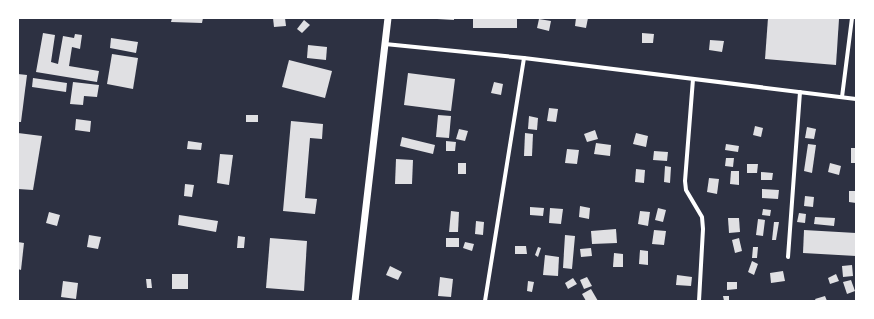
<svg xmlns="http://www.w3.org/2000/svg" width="874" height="319" font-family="'DM Sans',sans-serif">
  <rect width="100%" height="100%" fill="#2d3142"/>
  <g fill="#e0e0e3">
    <polygon points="172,18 203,18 202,23 171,22"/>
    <polygon points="273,18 285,18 286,26 274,27"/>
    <polygon points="437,18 454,18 454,20 437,19"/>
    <rect x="473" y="18" width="44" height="10"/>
    <polygon points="576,18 588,18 586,28 575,26"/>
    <polygon points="768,18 839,19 836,65 765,59"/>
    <polygon points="539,19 551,21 549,31 537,28"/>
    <polygon points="304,20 310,25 302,33 297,29"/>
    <polygon points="43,33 55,35 51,62 58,64 63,36 74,38 75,34 82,35 80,49 72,47 69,66 99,71 97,82 36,72"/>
    <polygon points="642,33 654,34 653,43 642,43"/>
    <polygon points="111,38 138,42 136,53 110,48"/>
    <polygon points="710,40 724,41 722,52 709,50"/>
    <polygon points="308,45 327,47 326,60 307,58"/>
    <polygon points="112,54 138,58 133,89 107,84"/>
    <polygon points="289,60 332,71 325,98 282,87"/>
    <polygon points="408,73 455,79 451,111 404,105"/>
    <polygon points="18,74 27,75 21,122 18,122"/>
    <polygon points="33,78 67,83 66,92 32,87"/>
    <polygon points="73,82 99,85 97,97 84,96 83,105 70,104"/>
    <polygon points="494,82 503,84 501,95 491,93"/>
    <polygon points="549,108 558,109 556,122 547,121"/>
    <rect x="246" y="115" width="12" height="7"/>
    <polygon points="438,115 451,116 449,138 436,137"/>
    <polygon points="529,116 538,118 537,130 528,129"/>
    <polygon points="76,119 91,121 90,132 75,130"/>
    <polygon points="291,121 323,124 322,139 310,138 305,198 317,199 315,214 283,211"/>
    <polygon points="755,126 763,128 761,137 753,135"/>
    <polygon points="807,127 816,129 814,139 805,138"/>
    <polygon points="459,129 468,131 465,141 456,139"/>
    <polygon points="595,130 598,139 587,142 584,134"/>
    <polygon points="18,133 42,136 33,190 18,189"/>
    <polygon points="525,133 533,134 532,156 524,156"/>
    <polygon points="636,133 648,136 646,147 633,144"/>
    <polygon points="402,137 435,145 433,154 400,146"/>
    <polygon points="188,141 202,143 201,150 187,149"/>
    <polygon points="446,141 456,142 455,151 446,151"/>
    <polygon points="596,143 611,145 610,156 594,154"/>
    <polygon points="726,144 739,146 738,152 725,150"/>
    <polygon points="808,144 816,145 812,173 804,171"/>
    <rect x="851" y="148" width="5" height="15"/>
    <polygon points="567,149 579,150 577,164 565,163"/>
    <polygon points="654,151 668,152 667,161 653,160"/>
    <polygon points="220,154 233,155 229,185 217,183"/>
    <polygon points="726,158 734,158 733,167 725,166"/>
    <polygon points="396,159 413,160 412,184 395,184"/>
    <rect x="458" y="163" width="8" height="11"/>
    <polygon points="830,163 841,166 839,175 828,172"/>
    <polygon points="747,164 758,164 757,173 747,173"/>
    <polygon points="665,166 671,167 670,183 664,182"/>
    <polygon points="636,169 645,170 644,183 635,182"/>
    <polygon points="731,171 739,171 739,185 730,184"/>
    <polygon points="761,172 773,173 772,180 761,180"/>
    <polygon points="709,178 719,179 717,194 707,192"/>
    <polygon points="185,184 194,185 192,197 184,196"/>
    <polygon points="762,189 779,190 778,199 762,198"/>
    <polygon points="849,191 856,191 856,203 849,202"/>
    <polygon points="805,196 814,197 813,207 804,206"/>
    <polygon points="580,206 590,208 589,219 579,217"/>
    <polygon points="530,207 544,208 543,216 530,215"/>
    <polygon points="550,208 563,209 561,224 549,223"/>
    <polygon points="658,208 666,210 663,222 655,220"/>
    <polygon points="763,209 771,210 770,216 762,215"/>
    <polygon points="451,211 459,212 458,232 449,232"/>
    <polygon points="640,211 650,212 648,226 638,224"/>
    <polygon points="49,212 60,215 57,226 46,223"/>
    <polygon points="799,213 806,214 805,223 797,222"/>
    <polygon points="179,215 218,221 216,232 178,225"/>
    <polygon points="815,217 835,218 834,226 814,224"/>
    <polygon points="728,218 739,218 740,232 729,233"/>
    <polygon points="758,219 765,220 763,236 756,235"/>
    <polygon points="476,221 484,222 483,235 475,234"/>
    <polygon points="774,222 779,222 776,240 772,240"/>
    <polygon points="616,229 617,243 592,244 591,231"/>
    <polygon points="654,230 666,231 664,245 652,244"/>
    <polygon points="804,230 856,233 856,256 803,253"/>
    <polygon points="89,235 101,237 98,249 87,247"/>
    <polygon points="565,235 575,236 572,269 563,268"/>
    <polygon points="238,236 245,237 244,248 237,248"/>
    <polygon points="270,238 307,241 304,291 266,288"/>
    <rect x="446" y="238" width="13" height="9"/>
    <polygon points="739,238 742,251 735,253 732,240"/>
    <polygon points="18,242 24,243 21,270 18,269"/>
    <polygon points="465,242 474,244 472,251 463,248"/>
    <polygon points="515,246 526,246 527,254 515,254"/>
    <polygon points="538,247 541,248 538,257 535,255"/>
    <polygon points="753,247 758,247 757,258 752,258"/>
    <polygon points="591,248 592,256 581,257 580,249"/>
    <polygon points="640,250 648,251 648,265 639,264"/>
    <polygon points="614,253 623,254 623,267 613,267"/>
    <polygon points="545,255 559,257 558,276 543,275"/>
    <polygon points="752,261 758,264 754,275 748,272"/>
    <polygon points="852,265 853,276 843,277 842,266"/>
    <polygon points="390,266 402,272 398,280 386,275"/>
    <polygon points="783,271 785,281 771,283 770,273"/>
    <rect x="172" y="274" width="16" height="15"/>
    <polygon points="836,274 839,281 830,284 828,278"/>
    <polygon points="677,275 692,277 691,286 676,285"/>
    <polygon points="440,277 453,279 451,297 438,296"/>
    <polygon points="587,277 592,286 584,289 580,280"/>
    <polygon points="573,278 577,284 568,289 565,283"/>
    <polygon points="146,279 151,279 152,288 147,288"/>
    <polygon points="851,280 855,291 847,294 843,282"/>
    <polygon points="63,281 78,283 76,299 61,297"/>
    <polygon points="528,281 534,282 532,292 527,291"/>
    <polygon points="727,282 737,282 737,289 727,290"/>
    <polygon points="591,289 598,301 586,301 582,294"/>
    <polygon points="723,296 729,296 729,301 724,301"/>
    <polygon points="825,296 827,301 816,301 815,299"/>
  </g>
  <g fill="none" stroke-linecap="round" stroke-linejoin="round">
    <g stroke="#fff" stroke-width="4">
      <polyline points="385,44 524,58 856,99"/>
      <polyline points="693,79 685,181 686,190 702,217 703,229 699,301"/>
      <polyline points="842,97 852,18"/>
      <polyline points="788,257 800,92"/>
      <polyline points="485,301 524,58"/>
    </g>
    <polyline stroke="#fff" stroke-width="7" points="355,301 388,18"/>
  </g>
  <rect width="874" height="319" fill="none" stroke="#ffffff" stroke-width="38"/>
</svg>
